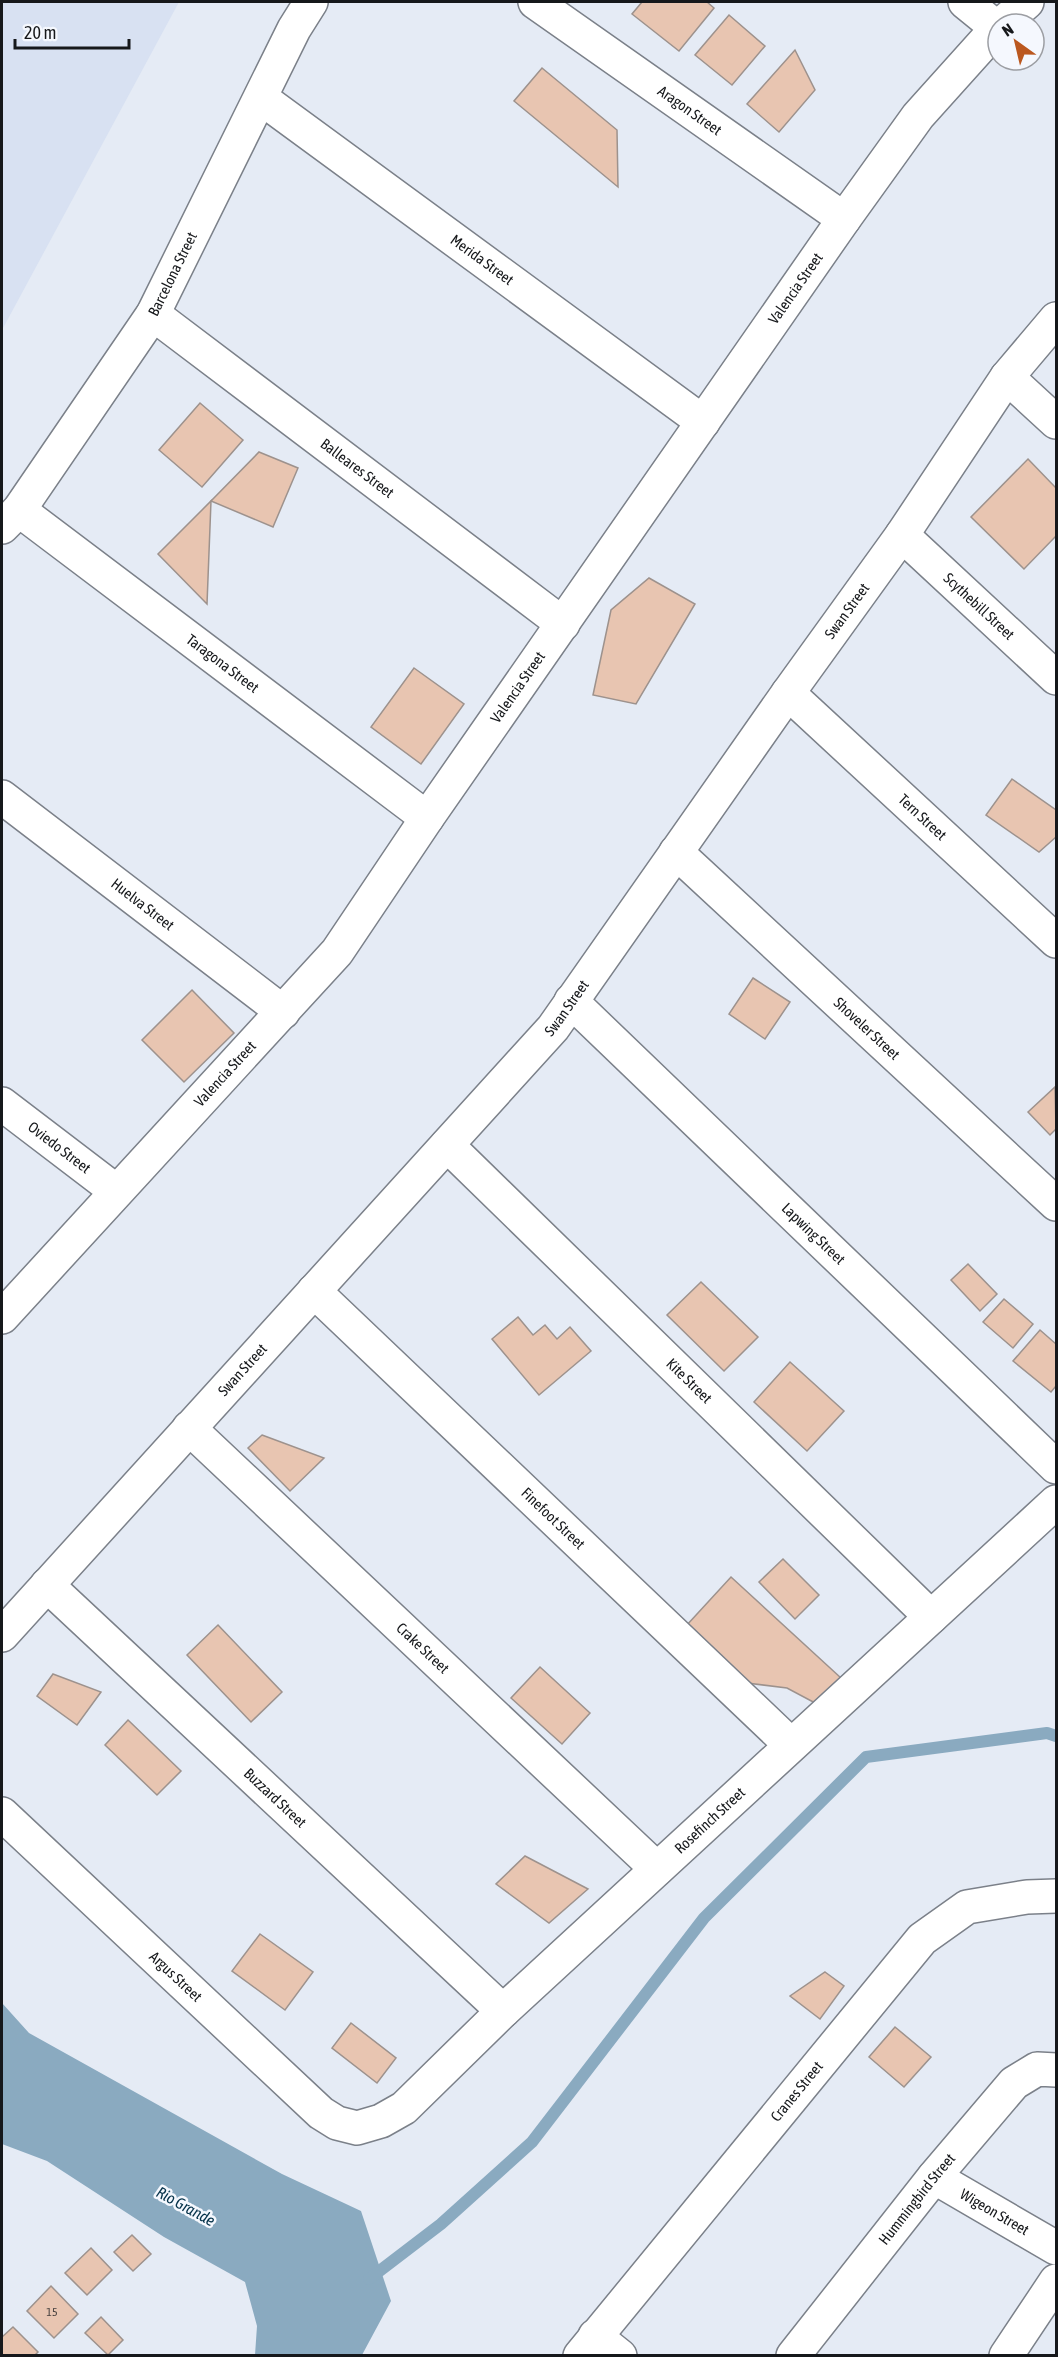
<svg xmlns="http://www.w3.org/2000/svg" width="1058" height="2357" font-family="'Asap Condensed',sans-serif">
  <rect width="100%" height="100%" fill="#e5ebf5"/>
  <polygon fill="#d8e1f2" points="2,2 179,2 2,330"/>
  <polygon fill="#8aaac0" points="2,2003 29,2033 282,2174 361,2211 391,2301 362,2355 255,2355 257,2326 245,2282 164,2237 47,2161 2,2144"/>
  <g fill="none" stroke-linecap="round" stroke-linejoin="round">
    <polyline stroke="#8aaac0" stroke-width="12" points="369,2279 441,2224 532,2142 704,1918 866,1757 1047,1733 1056,1736"/>
  </g>
  <g fill="#e8c5b1" stroke="#9d928d" stroke-width="1.5">
    <polygon points="642,2 707,2 714,8 679,51 632,14"/>
    <polygon points="729,15 765,46 732,85 695,55"/>
    <polygon points="795,50 815,90 779,132 747,104"/>
    <polygon points="542,68 617,130 618,187 514,101"/>
    <polygon points="200,403 243,440 202,487 159,450"/>
    <polygon points="259,452 298,468 273,527 211,501"/>
    <polygon points="1028,459 1056,488 1056,536 1024,569 971,517"/>
    <polygon points="211,501 207,604 158,554"/>
    <polygon points="649,578 695,604 636,704 593,695 611,610"/>
    <polygon points="414,668 464,704 421,764 371,727"/>
    <polygon points="1012,779 1056,810 1056,837 1039,852 986,815"/>
    <polygon points="753,978 790,1002 765,1039 729,1014"/>
    <polygon points="192,990 234,1033 184,1082 142,1040"/>
    <polygon points="1055,1087 1056,1129 1050,1135 1028,1112"/>
    <polygon points="968,1264 997,1294 980,1311 951,1280"/>
    <polygon points="701,1282 758,1337 724,1371 667,1315"/>
    <polygon points="1004,1299 1033,1324 1013,1348 983,1322"/>
    <polygon points="518,1317 533,1335 545,1325 557,1339 570,1327 591,1351 539,1395 492,1339"/>
    <polygon points="1040,1330 1056,1344 1056,1386 1051,1392 1013,1361"/>
    <polygon points="790,1362 844,1411 807,1451 754,1402"/>
    <polygon points="262,1435 324,1458 290,1491 248,1448"/>
    <polygon points="783,1559 819,1595 795,1619 759,1582"/>
    <polygon points="731,1577 841,1678 817,1704 787,1688 747,1683 686,1626"/>
    <polygon points="218,1625 282,1692 251,1722 187,1655"/>
    <polygon points="540,1667 590,1713 562,1744 511,1698"/>
    <polygon points="53,1674 101,1692 77,1725 37,1696"/>
    <polygon points="128,1720 181,1771 157,1795 105,1745"/>
    <polygon points="525,1856 588,1889 549,1923 496,1884"/>
    <polygon points="260,1934 313,1972 285,2010 232,1971"/>
    <polygon points="825,1972 844,1986 820,2019 790,1996"/>
    <polygon points="351,2023 396,2058 377,2083 332,2048"/>
    <polygon points="895,2027 931,2057 904,2087 869,2057"/>
    <polygon points="132,2235 151,2254 133,2271 114,2252"/>
    <polygon points="91,2248 112,2270 87,2295 65,2273"/>
    <polygon points="51,2286 78,2314 54,2338 27,2311"/>
    <polygon points="101,2317 123,2340 108,2355 85,2333"/>
    <polygon points="13,2327 38,2352 34,2356 2,2356 2,2337"/>
  </g>
  <g fill="none" stroke-linecap="round" stroke-linejoin="round">
    <g stroke="#7b8089" stroke-width="36">
      <g id="street">
        <path id="s1" d="M535,2L844,219"/>
        <polyline points="965,2 997,28"/>
        <polyline points="1002,24 1027,2"/>
        <path id="s2" d="M261,98L703,422"/>
        <path id="s3" d="M153,314L563,624"/>
        <polyline points="1007,377 1056,422"/>
        <path id="s4" d="M19,510L427,818"/>
        <path id="s5" d="M2,527L19,510L153,314L294,29L311,2"/>
        <path id="s6" d="M902,535L1056,678"/>
        <path id="s7" d="M788,693L1056,941"/>
        <path id="s8" d="M2,797L283,1012"/>
        <path id="s9" d="M676,852L1056,1204"/>
        <path id="s10" d="M571,1001L1056,1467"/>
        <path id="s11" d="M2,1104L116,1191"/>
        <path id="s12" d="M447,1145L931,1617"/>
        <path id="s13" d="M314,1291L791,1745"/>
        <path id="s14" d="M2,1317L337,952L427,818L844,219L918,116L998,27"/>
        <path id="s15" d="M189,1428L657,1869"/>
        <path id="s16" d="M47,1585L503,2011"/>
        <path id="s17" d="M2,1635L553,1028L788,693L902,535L1007,377L1056,319"/>
        <path id="s18" d="M2,1814L321,2113L337,2123L357,2128L381,2121L404,2108L503,2011L1056,1502"/>
        <path id="s19" d="M934,2177L1056,2248"/>
        <polyline points="595,2336 620,2356"/>
        <path id="s20" d="M580,2356L922,1939L967,1907L1027,1897L1056,1896"/>
        <path id="s21" d="M793,2356L934,2177L1014,2083L1037,2069L1056,2070"/>
        <polyline points="1006,2356 1056,2281"/>
      </g>
    </g>
    <use href="#street" stroke="#fff" stroke-width="33"/>
  </g>
  <g text-anchor="middle" stroke-width="5" stroke-linejoin="round" paint-order="stroke">
    <g font-size="12" fill="#4a4340">
      <text x="52" y="2316">15</text>
    </g>
    <g font-size="15" fill="#16181b" stroke="#f5f8fe">
      <text dy="5" stroke="none"><textPath href="#s1" startOffset="189">Aragon Street</textPath></text>
      <text dy="5" stroke="none"><textPath href="#s2" startOffset="274">Merida Street</textPath></text>
      <text dy="5" stroke="none"><textPath href="#s5" startOffset="306">Barcelona Street</textPath></text>
      <text dy="5" stroke="none"><textPath href="#s14" startOffset="1302">Valencia Street</textPath></text>
      <text dy="5" stroke="none"><textPath href="#s3" startOffset="256">Balleares Street</textPath></text>
      <text dy="5" stroke="none"><textPath href="#s6" startOffset="105">Scythebill Street</textPath></text>
      <text dy="5" stroke="none"><textPath href="#s17" startOffset="1330">Swan Street</textPath></text>
      <text dy="5" stroke="none"><textPath href="#s4" startOffset="255">Taragona Street</textPath></text>
      <text dy="5" stroke="none"><textPath href="#s14" startOffset="816">Valencia Street</textPath></text>
      <text dy="5" stroke="none"><textPath href="#s7" startOffset="183">Tern Street</textPath></text>
      <text dy="5" stroke="none"><textPath href="#s8" startOffset="177">Huelva Street</textPath></text>
      <text dy="5" stroke="none"><textPath href="#s17" startOffset="844">Swan Street</textPath></text>
      <text dy="5" stroke="none"><textPath href="#s9" startOffset="260">Shoveler Street</textPath></text>
      <text dy="5" stroke="none"><textPath href="#s14" startOffset="330">Valencia Street</textPath></text>
      <text dy="5" stroke="none"><textPath href="#s11" startOffset="72">Oviedo Street</textPath></text>
      <text dy="5" stroke="none"><textPath href="#s10" startOffset="336">Lapwing Street</textPath></text>
      <text dy="5" stroke="none"><textPath href="#s17" startOffset="358">Swan Street</textPath></text>
      <text dy="5" stroke="none"><textPath href="#s12" startOffset="338">Kite Street</textPath></text>
      <text dy="5" stroke="none"><textPath href="#s13" startOffset="330">Finefoot Street</textPath></text>
      <text dy="5" stroke="none"><textPath href="#s15" startOffset="321">Crake Street</textPath></text>
      <text dy="5" stroke="none"><textPath href="#s16" startOffset="312">Buzzard Street</textPath></text>
      <text dy="5" stroke="none"><textPath href="#s18" startOffset="948">Rosefinch Street</textPath></text>
      <text dy="5" stroke="none"><textPath href="#s18" startOffset="238">Argus Street</textPath></text>
      <text dy="5" stroke="none"><textPath href="#s20" startOffset="342">Cranes Street</textPath></text>
      <text dy="5" stroke="none"><textPath href="#s21" startOffset="200">Hummingbird Street</textPath></text>
      <text dy="5" stroke="none"><textPath href="#s19" startOffset="70">Wigeon Street</textPath></text>
    </g>
    <g font-size="16" font-style="italic" fill="#05324a" stroke="#f5f8fe">
      <text transform="translate(186 2206) rotate(29)" y="6">Rio Grande</text>
    </g>
  </g>
  <rect width="1058" height="2357" fill="none" stroke="#16181b" stroke-width="6"/>
  <g transform="translate(1016 42) rotate(326)"><circle r="28" fill="#f5f8fe" stroke="#9c9ea3" stroke-width="1.5"/>
  <path d="M0-4.5L10 22L0 15L-10 22Z" fill="#bb581f"/>
  <text y="-9" font-size="16" font-weight="bold" text-anchor="middle" fill="#16181b">N</text>
  </g>
  <path d="M15 39v9h114v-9" fill="none" stroke="#16181b" stroke-width="3"/>
  <text x="24" y="39" font-size="18" fill="#16181b" stroke="#f5f8fe" stroke-width="4.5" paint-order="stroke">20 m</text>
</svg>
